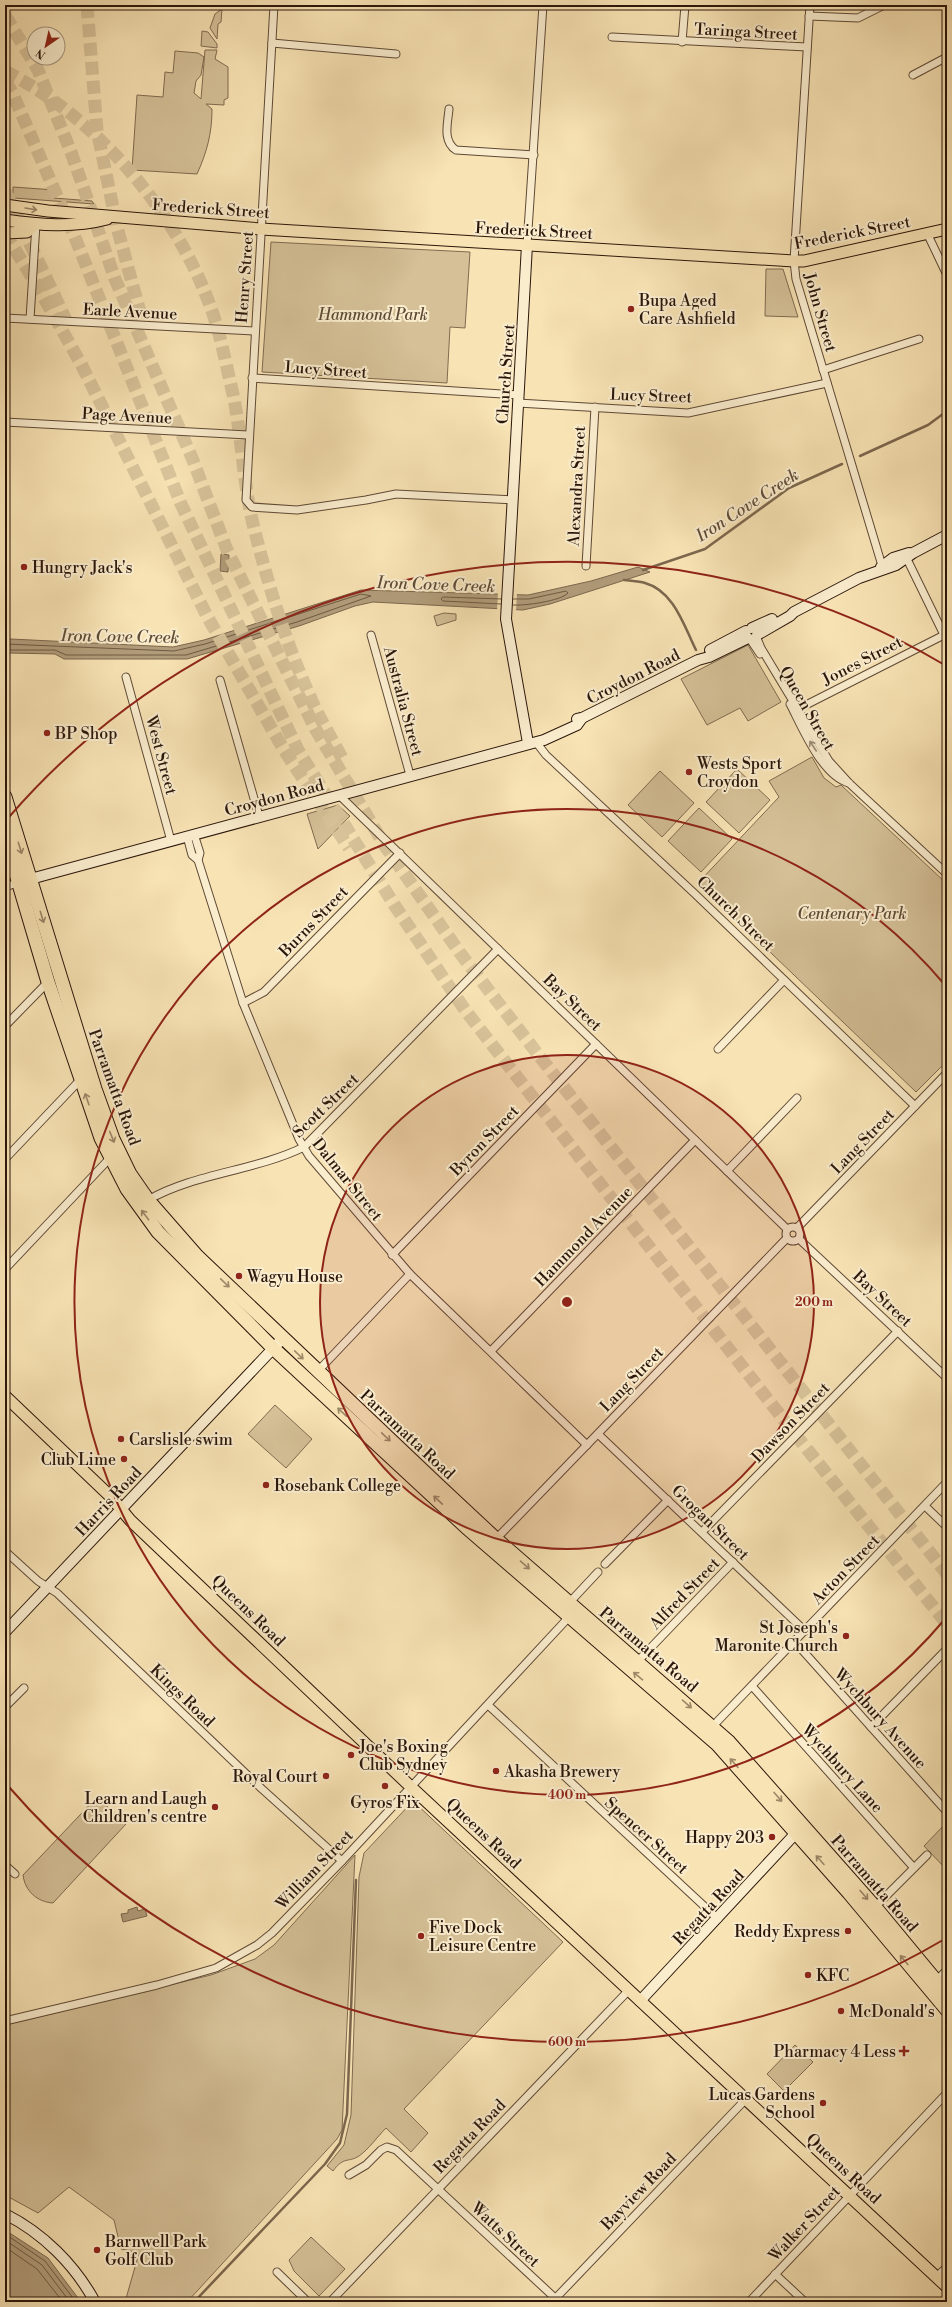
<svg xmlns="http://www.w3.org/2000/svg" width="952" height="2307" font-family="'Libre Bodoni',serif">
  <rect width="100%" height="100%" fill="#f8e3b4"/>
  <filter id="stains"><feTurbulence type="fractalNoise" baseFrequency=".005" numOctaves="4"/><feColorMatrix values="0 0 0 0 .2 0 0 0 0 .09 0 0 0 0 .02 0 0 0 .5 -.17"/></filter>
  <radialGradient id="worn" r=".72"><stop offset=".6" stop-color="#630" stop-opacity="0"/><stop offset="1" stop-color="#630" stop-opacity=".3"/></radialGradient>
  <g fill="#d5c097" stroke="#806b51">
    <polygon points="222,9 221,22 218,24 217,39 210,28 215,14"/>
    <polygon points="202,31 208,32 217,44 217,48 201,46"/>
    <path d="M205,50H217L215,59L228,67V98L224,100V105L206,104L212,109C212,133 207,152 197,174L132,170L137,95L163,97L165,72L173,73L175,51L198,53L204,57L201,75L196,81L194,93L201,99Z"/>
    <polygon points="13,187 55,190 54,198 92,201 94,204 14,198 5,195 5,191 13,193"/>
    <polygon points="271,242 470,252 465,328 450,327 447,383 262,372"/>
    <polygon points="766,269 783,269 798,317 765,316"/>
    <polygon points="444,613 456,614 456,620 437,626 434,616"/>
    <polygon points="748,645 781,702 748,721 740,708 707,725 681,679"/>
    <polygon points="812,757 824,778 836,787 841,785 947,884 947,1061 916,1092 698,883 779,797 769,781"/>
    <polygon points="737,769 770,800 739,833 706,802"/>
    <polygon points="660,771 694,803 662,837 628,805"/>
    <polygon points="338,805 350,816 318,849 307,814"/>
    <polygon points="699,808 732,839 701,872 668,841"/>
    <polygon points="275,1405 312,1439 286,1468 248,1434"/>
    <path d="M97,1797L126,1824L53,1903C37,1902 25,1891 23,1875Z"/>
    <path d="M413,1801L563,1942L404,2109L428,2133L411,2152L386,2128C377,2137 369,2149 359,2156C348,2163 344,2156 333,2171L327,2166L344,2145L351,2115L359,1877L364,1853Z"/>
    <polygon points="947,1822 947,1870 924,1846"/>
    <polygon points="355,1855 342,2130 337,2139 187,2302 125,2302 139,2253 121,2249 114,2220 69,2187 38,2213 5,2195 5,2025 211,1975 255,1959 274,1945"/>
    <polygon points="795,2045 813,2062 784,2091 767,2074"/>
    <polygon points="311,2237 345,2269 319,2296 294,2271 289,2260"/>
  </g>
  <g fill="#b29d7b" stroke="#7c674e">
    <polygon points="221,554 229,555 228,572 220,571"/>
    <polygon points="638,567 650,572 550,604 523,610 373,602 355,606 299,626 187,659 64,659 55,654 9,653 5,655 5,640 11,639 173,647 204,640 361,590 528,595 591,581"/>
    <polygon points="137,1907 138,1911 145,1909 147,1916 123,1922 121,1914 128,1913 128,1910"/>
    <polygon points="5,2230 48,2258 81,2302 5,2302"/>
  </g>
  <polygon fill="#f8e3b4" points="498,593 517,593 516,611 497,610"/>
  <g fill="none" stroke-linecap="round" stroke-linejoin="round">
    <g stroke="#6e5a43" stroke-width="1">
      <polyline points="501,604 443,601 441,599 443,597 501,599"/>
      <path d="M513,605C524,606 561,601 568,593L566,591L529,599H513"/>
      <polyline points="5,644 174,651 205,644 361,594 371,596 297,622 186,655 66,655 55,650 5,650"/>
      <polyline points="5,2234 45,2261 76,2302"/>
      <polyline points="5,2240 42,2265 70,2302"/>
      <polyline points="5,2247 37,2269 63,2302"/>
    </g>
    <g stroke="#7c674e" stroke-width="2.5">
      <polyline points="860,456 928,425 947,411"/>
      <polyline points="643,570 705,549 789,488 842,464"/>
      <path d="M624,580C631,581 638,581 645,583C674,591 684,626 696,650"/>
      <polyline points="194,2302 325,2164 340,2143 347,2114 356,1880"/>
    </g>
    <g stroke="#d9c49b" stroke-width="13" stroke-dasharray="13 6" stroke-linecap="butt">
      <polyline points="87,5 97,130 117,227 144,327"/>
      <polyline points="5,15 38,70 71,152 115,279 192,458 227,550 316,730 385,846 460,953 540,1057 947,1574"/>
      <path d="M5,71C99,119 181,216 214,317C222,342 227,369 233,394C242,438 243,484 254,528C268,584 285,641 309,694C318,716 331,737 342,758"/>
      <polyline points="5,81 12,92 76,240 181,504 298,750 395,906 465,1010 787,1424 947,1624"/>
      <polyline points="5,191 66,320"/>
      <polyline points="5,233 39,289 81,364 208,618 284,750 349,848"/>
    </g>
    <g stroke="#5e4935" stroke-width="9">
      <g id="street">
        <polyline points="274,5 246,500 252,507 297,510 366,500 396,494 513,500"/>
        <polyline points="810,5 794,261 796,279 883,569"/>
        <polyline points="809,16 858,18 884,5"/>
        <polyline points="612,37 807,47"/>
        <polyline points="682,42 685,5"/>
        <polyline points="947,42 947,47"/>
        <polyline points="272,43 396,54"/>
        <polyline points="913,75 947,57"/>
        <path d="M449,109C448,122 442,141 456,150L534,155"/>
        <polyline points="927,233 947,275"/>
        <polyline points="527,245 543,5"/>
        <polyline points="5,318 254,331"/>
        <polyline points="30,319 36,224"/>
        <polyline points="823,370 919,339"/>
        <polyline points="252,378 519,395"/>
        <polyline points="518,403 688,413 827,383"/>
        <polyline points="5,422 248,435"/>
        <polyline points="905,555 947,641"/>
        <polyline points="586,566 595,407"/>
        <polyline points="371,635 410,775"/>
        <polyline points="756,636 761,648 829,761 849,783 947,874"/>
        <polyline points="750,639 760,654"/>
        <polyline points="126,677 171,841"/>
        <polyline points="220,680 259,816"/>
        <path d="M790,704C802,727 822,776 849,783"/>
        <polyline points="794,711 944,635"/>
        <polyline points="536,742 546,755 694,893 915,1106"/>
        <polyline points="339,795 787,1229"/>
        <polyline points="194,834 200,853 198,860"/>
        <polyline points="187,836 192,855 198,860 243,1003 299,1139 309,1156 410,1274 587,1445"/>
        <polyline points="5,887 20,882"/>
        <polyline points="243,1003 264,992 400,853"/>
        <polyline points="5,1026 48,982"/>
        <polyline points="718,1049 784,980"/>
        <polyline points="5,1159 81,1079"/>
        <polyline points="727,1171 797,1098"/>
        <path d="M148,1200C195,1173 255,1171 304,1147L498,949"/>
        <circle cx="793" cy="1234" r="7"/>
        <polyline points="797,1228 947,1073"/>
        <polyline points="799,1239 947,1378"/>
        <polyline points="392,1255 596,1044"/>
        <polyline points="5,1269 110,1158"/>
        <polyline points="491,1351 695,1140"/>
        <polyline points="317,1372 410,1274"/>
        <polyline points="598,1434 805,1631"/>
        <polyline points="925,1506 947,1527"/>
        <polyline points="702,1532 898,1331"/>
        <polyline points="496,1539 787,1238"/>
        <polyline points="5,1551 38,1581 57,1593 262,1789 342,1861"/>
        <polyline points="605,1564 668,1500"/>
        <polyline points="569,1603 598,1572"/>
        <polyline points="795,1642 947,1812"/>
        <polyline points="638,1661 733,1562"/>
        <polyline points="752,1686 914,1868"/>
        <polyline points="488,1705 718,1919"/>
        <polyline points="5,1707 24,1688"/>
        <polyline points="713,1726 947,1482"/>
        <polyline points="871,1727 947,1649"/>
        <polyline points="5,1865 15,1874"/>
        <polyline points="875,1907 927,1855"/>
        <polyline points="936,1981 947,1970"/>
        <polyline points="5,2021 157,1985 216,1968 257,1945 272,1933 342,1861 569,1617"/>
        <polyline points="349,2175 366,2165 381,2150 387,2147 396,2150 555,2298"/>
        <polyline points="277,2272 308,2302"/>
        <polyline points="775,2274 805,2302"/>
        <polyline points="936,2277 947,2267"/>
        <polyline points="330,2302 629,1990"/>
        <polyline points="552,2302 746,2099"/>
        <polyline points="749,2302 946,2094"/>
      </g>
    </g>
    <g stroke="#2b160b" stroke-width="12">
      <g id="secondary">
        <polyline points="527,245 506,619 528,743"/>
        <polyline points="881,567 893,558 909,553"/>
        <polyline points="752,628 772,619"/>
        <polyline points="757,635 790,616 794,612 859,578 896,565 913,553 947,535"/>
        <polyline points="710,650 746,631"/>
        <polyline points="577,719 582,718 698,660 709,657 748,638"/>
        <polyline points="23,881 544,740 577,725 582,718"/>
        <polyline points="5,1632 282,1339"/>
        <polyline points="640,2001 796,1833"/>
        <path d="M5,2214C43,2233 75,2265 95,2302"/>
      </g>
    </g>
    <g stroke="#2b160b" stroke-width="13">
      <g id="primary">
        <polyline points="5,205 48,211 261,229 794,261 804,261 947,229"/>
        <path d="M5,220C39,225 73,228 107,219"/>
        <polyline points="5,233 27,232 36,224"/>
        <polyline points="5,1396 111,1497 130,1520 411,1787 947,2287"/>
      </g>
    </g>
    <g stroke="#2b160b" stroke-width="15">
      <g id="highway">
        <polyline points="5,797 95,1089 113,1139 130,1174 148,1200 197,1256 437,1484 496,1539 729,1742 875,1907 947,1994"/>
        <polyline points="5,837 48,982 101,1138 127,1189 158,1232 273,1348 466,1527 717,1744 849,1893 947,2010"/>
      </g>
    </g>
    <use href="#street" stroke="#faedce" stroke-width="7"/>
    <use href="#secondary" stroke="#faedce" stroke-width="10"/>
    <use href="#primary" stroke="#f8e3b4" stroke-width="11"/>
    <use href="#highway" stroke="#f8e3b4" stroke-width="13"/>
  </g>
  <defs><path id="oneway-shaft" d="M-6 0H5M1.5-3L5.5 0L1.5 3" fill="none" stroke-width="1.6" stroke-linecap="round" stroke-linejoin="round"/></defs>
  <g stroke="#9c8768">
    <use href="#oneway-shaft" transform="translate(31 209) rotate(9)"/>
    <use href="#oneway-shaft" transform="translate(20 848) rotate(73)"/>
    <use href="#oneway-shaft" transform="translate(42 917) rotate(73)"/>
    <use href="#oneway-shaft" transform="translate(87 1099) rotate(-109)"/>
    <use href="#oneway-shaft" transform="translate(112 1137) rotate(68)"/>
    <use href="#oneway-shaft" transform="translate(145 1215) rotate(-127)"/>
    <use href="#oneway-shaft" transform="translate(225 1283) rotate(44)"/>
    <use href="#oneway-shaft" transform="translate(299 1355) rotate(44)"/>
    <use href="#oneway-shaft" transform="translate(342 1412) rotate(-137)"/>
    <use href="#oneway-shaft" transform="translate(386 1437) rotate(44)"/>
    <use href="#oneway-shaft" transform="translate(438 1500) rotate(-137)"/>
    <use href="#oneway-shaft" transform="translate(525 1565) rotate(41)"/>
    <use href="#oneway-shaft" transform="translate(638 1676) rotate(-140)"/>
    <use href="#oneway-shaft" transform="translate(687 1704) rotate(41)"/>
    <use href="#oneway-shaft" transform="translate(734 1763) rotate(-132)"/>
    <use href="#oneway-shaft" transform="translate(778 1797) rotate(49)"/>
    <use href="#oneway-shaft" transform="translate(820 1860) rotate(-132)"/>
    <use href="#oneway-shaft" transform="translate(864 1895) rotate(49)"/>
    <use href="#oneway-shaft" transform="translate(904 1960) rotate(-130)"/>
  </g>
  <use stroke="#9d8c76" href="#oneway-shaft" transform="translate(813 746) rotate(-123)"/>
  <circle cx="567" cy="1302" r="247" fill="#8f2418" fill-opacity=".12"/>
  <g fill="none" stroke="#8f2418" stroke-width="2">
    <circle cx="567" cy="1302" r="247"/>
    <path d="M945 1619A493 493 0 1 1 945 985"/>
    <path d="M943 1940A740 740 0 0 1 9 1787M9 817A740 740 0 0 1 943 664"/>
  </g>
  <g fill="#8f2418" stroke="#faedce" stroke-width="1.5">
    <circle cx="631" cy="309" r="4"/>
    <circle cx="24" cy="567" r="4"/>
    <circle cx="47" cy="733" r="4"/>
    <circle cx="689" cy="772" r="4"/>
    <circle cx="239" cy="1276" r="4"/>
    <circle cx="121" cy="1439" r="4"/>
    <circle cx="124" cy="1459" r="4"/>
    <circle cx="266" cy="1485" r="4"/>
    <circle cx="846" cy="1636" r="4"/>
    <circle cx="351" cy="1755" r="4"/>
    <circle cx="496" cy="1771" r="4"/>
    <circle cx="326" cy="1776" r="4"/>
    <circle cx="385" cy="1786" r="4"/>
    <circle cx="215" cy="1807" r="4"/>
    <circle cx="772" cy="1837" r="4"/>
    <circle cx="848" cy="1931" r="4"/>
    <circle cx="421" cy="1936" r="4"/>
    <circle cx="808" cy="1975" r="4"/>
    <circle cx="841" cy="2011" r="4"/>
    <path d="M902 2045h4v4h4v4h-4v4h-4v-4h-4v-4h4z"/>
    <circle cx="823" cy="2103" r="4"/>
    <circle cx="97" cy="2250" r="4"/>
  </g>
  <g text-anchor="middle" stroke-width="4" stroke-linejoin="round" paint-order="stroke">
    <g font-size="16" fill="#2b160b" stroke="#faedce">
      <text transform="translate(746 31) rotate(3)" y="6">Taringa Street</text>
      <text transform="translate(211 208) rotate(4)" y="6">Frederick Street</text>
      <text transform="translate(534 230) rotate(3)" y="6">Frederick Street</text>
      <text transform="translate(852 232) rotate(-11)" y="6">Frederick Street</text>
      <text transform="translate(244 277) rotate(-86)" y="6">Henry Street</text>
      <text transform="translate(130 311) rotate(3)" y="6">Earle Avenue</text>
      <text transform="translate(821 312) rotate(74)" y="6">John Street</text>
      <text transform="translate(326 369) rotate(4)" y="6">Lucy Street</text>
      <text transform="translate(505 374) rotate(-86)" y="6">Church Street</text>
      <text transform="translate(651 395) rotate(2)" y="6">Lucy Street</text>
      <text transform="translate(127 415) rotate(3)" y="6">Page Avenue</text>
      <text transform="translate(576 486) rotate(-87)" y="6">Alexandra Street</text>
      <text transform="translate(862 660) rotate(-27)" y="6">Jones Street</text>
      <text transform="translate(633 676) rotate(-27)" y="6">Croydon Road</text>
      <text transform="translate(404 701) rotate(75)" y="6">Australia Street</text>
      <text transform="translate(808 708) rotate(60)" y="6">Queen Street</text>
      <text transform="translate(162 755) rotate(75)" y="6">West Street</text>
      <text transform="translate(274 797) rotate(-15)" y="6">Croydon Road</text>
      <text transform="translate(736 913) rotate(44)" y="6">Church Street</text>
      <text transform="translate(313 921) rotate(-46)" y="6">Burns Street</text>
      <text transform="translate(573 1002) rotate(44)" y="6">Bay Street</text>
      <text transform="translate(115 1087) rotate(70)" y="6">Parramatta Road</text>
      <text transform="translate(325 1105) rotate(-44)" y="6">Scott Street</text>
      <text transform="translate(484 1140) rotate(-46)" y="6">Byron Street</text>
      <text transform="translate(862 1141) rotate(-46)" y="6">Lang Street</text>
      <text transform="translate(348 1179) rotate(51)" y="6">Dalmar Street</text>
      <text transform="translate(583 1236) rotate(-46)" y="6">Hammond Avenue</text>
      <text transform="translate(883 1298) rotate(43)" y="6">Bay Street</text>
      <text transform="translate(631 1379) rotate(-46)" y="6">Lang Street</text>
      <text transform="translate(790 1422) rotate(-46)" y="6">Dawson Street</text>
      <text transform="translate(408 1434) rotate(43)" y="6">Parramatta Road</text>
      <text transform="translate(108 1501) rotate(-47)" y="6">Harris Road</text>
      <text transform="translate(711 1522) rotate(44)" y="6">Grogan Street</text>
      <text transform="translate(845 1569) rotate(-46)" y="6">Acton Street</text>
      <text transform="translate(684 1593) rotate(-46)" y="6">Alfred Street</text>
      <text transform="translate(249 1610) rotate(44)" y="6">Queens Road</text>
      <text transform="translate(649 1649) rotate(40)" y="6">Parramatta Road</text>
      <text transform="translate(183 1695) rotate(44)" y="6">Kings Road</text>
      <text transform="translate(881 1718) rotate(48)" y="6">Wychbury Avenue</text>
      <text transform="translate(843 1768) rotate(48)" y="6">Wychbury Lane</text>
      <text transform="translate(484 1833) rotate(43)" y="6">Queens Road</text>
      <text transform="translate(647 1835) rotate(42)" y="6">Spencer Street</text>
      <text transform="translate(314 1869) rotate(-46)" y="6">William Street</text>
      <text transform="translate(875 1883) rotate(49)" y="6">Parramatta Road</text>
      <text transform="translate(708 1907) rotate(-47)" y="6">Regatta Road</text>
      <text transform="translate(469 2136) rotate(-46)" y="6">Regatta Road</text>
      <text transform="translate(844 2168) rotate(43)" y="6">Queens Road</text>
      <text transform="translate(638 2191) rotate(-46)" y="6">Bayview Road</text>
      <text transform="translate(804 2223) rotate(-47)" y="6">Walker Street</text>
      <text transform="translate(506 2234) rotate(43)" y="6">Watts Street</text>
    </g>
    <g font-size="16" fill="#2b160b" stroke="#faedce" text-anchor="start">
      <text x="639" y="306">Bupa Aged<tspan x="639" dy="18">Care Ashfield</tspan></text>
      <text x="32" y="573">Hungry Jack's</text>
      <text x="55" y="739">BP Shop</text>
      <text x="697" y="769">Wests Sport<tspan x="697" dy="18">Croydon</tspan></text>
      <text x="247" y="1282">Wagyu House</text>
      <text x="129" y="1445">Carslisle swim</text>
      <text x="116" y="1465" text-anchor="end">Club Lime</text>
      <text x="274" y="1491">Rosebank College</text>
      <text x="838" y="1633" text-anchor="end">St Joseph's<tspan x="838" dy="18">Maronite Church</tspan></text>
      <text x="359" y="1752">Joe's Boxing<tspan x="359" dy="18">Club Sydney</tspan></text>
      <text x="504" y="1777">Akasha Brewery</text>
      <text x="318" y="1782" text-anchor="end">Royal Court</text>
      <text x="207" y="1804" text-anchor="end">Learn and Laugh<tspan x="207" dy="18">Children's centre</tspan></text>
      <text x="385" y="1808" text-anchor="middle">Gyros Fix</text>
      <text x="764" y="1843" text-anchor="end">Happy 203</text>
      <text x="429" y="1933">Five Dock<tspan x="429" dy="18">Leisure Centre</tspan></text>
      <text x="840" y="1937" text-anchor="end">Reddy Express</text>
      <text x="816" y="1981">KFC</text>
      <text x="849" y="2017">McDonald's</text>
      <text x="896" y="2057" text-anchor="end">Pharmacy 4 Less</text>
      <text x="815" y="2100" text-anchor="end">Lucas Gardens<tspan x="815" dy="18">School</tspan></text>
      <text x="105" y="2247">Barnwell Park<tspan x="105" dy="18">Golf Club</tspan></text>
    </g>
    <g font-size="16" font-style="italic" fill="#5e4935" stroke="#faedce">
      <text x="373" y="320">Hammond Park</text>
      <text x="852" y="919">Centenary Park</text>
    </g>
    <g font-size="17" font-style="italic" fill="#614c38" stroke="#faedce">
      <text transform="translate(747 505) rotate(-33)" y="6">Iron Cove Creek</text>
      <text transform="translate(436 584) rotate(2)" y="6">Iron Cove Creek</text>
      <text transform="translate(120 636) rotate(1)" y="6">Iron Cove Creek</text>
    </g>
  </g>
  <circle cx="567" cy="1302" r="6" fill="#8f2418" stroke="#faedce" stroke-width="2"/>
  <g font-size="12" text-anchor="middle" font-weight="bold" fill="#8f2418" stroke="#faedce" stroke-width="4" stroke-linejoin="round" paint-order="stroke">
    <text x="814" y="1306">200 m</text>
    <text x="567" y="1799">400 m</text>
    <text x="567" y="2046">600 m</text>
  </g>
  <rect width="952" height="2307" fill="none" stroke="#f8e3b4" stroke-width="20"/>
  <rect x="6" y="6" width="940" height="2295" fill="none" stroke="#2b160b" stroke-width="2"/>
  <rect x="10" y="10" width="932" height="2287" fill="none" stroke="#2b160b"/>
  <g transform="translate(46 46) rotate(214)"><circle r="19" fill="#faedce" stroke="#a79780"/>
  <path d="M0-3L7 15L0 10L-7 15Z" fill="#8f2418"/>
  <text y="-6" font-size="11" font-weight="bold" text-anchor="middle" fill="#2b160b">N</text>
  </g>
  <rect width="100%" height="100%" filter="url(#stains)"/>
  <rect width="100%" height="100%" fill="url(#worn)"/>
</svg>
